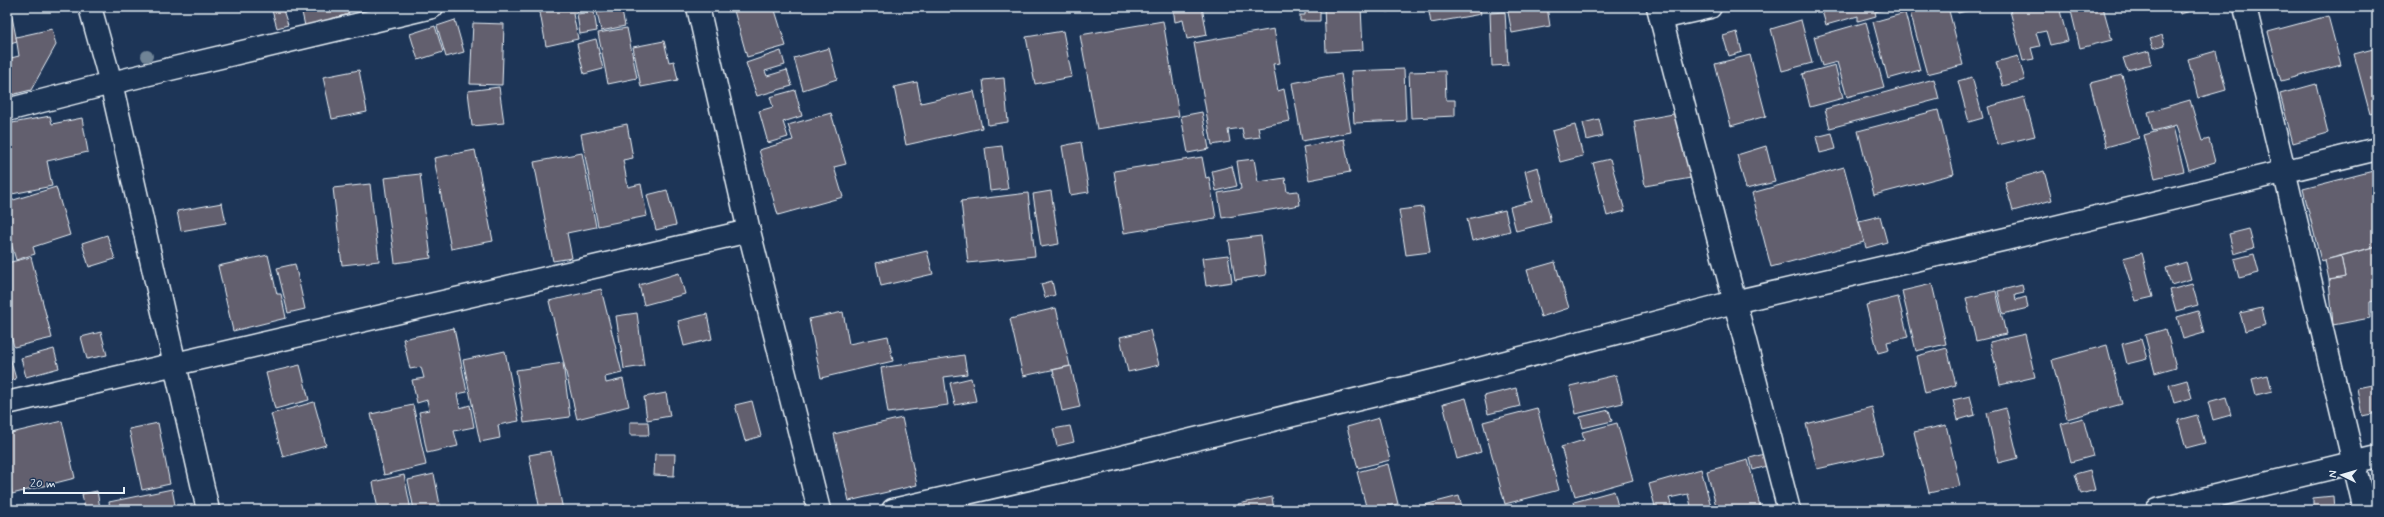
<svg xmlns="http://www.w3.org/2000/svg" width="2384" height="517" font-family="Mynerve,sans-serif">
  <rect width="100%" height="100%" fill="#1d3557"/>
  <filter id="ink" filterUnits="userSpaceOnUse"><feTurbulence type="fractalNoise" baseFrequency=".025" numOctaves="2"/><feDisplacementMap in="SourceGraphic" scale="8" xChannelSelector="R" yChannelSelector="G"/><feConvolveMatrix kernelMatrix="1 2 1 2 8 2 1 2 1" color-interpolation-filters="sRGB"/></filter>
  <g filter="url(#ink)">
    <g fill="#625e6e" stroke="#e8f1f8">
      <polygon points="7,7 10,7 17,42 7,45"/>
      <polygon points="271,7 293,7 283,10 288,25 277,28"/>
      <polygon points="305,7 347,7 349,14 305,26 301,8"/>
      <polygon points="539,7 576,7 577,13 573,14 578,39 546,46"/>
      <polygon points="578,7 604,7 579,12"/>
      <polygon points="608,7 621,7 625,26 601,31 597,12 609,10"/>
      <polygon points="733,7 774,7 786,46 747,57"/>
      <polygon points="1173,7 1202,7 1207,35 1187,39 1183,20 1175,22"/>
      <polygon points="1320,7 1320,21 1300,21 1300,15 1305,15 1305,8 1297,7"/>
      <polygon points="1324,7 1361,7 1363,50 1326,52"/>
      <polygon points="1386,7 1414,7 1387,12"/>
      <polygon points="1428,7 1479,7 1481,14 1431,23"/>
      <polygon points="1507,7 1547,7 1550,26 1512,33"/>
      <polygon points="1821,7 1892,7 1875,12 1876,16 1858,21 1858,16 1826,25"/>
      <polygon points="1930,7 1948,7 1963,65 1927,74 1910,12"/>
      <polygon points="1956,7 1982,7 1958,13"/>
      <polygon points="2009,7 2059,7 2068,41 2050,45 2046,31 2036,33 2040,46 2031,48 2034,59 2023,61"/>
      <polygon points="2070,7 2103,7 2112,40 2080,48"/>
      <polygon points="2178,7 2205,7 2180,14"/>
      <polygon points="594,12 597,31 580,34 577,14"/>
      <polygon points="1505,12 1508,65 1492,66 1490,13"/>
      <polygon points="1905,13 1920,70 1888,79 1873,22"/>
      <polygon points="2328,16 2341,65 2281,81 2268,32"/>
      <polygon points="455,20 464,52 446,57 437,26"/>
      <polygon points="1801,20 1812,63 1782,71 1771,29"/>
      <polygon points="1163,21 1179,116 1097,129 1080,35"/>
      <polygon points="1866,22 1884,87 1847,97 1837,62 1822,66 1814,37"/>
      <polygon points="473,23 504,24 502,85 470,84"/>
      <polygon points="435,26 443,52 418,60 410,34"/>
      <polygon points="627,28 637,78 608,84 598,33"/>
      <polygon points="52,29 56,45 31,90 7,96 7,59 19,56 16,37"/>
      <polygon points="1274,29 1280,63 1273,64 1278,91 1284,89 1290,121 1258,127 1260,137 1244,139 1242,128 1228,130 1230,142 1212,145 1194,43"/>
      <polygon points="1063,31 1072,77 1035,84 1026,37"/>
      <polygon points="1737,32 1742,52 1729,56 1723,36"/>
      <polygon points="2162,35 2165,45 2153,48 2150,39"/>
      <polygon points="596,39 603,69 584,74 577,44"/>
      <polygon points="664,41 669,62 674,61 678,80 641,87 633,47"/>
      <polygon points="829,48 837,79 803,90 794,58"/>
      <polygon points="2377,48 2377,112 2370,114 2354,54"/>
      <polygon points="781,51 785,65 765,71 767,76 787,70 792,86 757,96 746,63"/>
      <polygon points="2149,51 2152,64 2127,70 2123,58"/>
      <polygon points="2216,51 2226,90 2198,98 2188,59"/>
      <polygon points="1750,55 1766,116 1731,126 1715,64"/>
      <polygon points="2018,56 2025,80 2003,86 1996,62"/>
      <polygon points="1835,65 1843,98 1810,107 1802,74"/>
      <polygon points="1404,69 1406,121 1354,123 1351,71"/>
      <polygon points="359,70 367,112 332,119 323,77"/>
      <polygon points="1445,71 1446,100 1455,100 1455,116 1411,118 1409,72"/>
      <polygon points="1341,74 1351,132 1302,141 1292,83"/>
      <polygon points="2122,75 2139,138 2106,147 2090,83"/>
      <polygon points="1972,77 1983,118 1969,122 1958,81"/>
      <polygon points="1004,78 1008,122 988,125 983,80"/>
      <polygon points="1934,79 1939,99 1830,128 1825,109"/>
      <polygon points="917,82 921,103 974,91 982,128 906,145 894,87"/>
      <polygon points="2316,84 2328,133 2293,143 2280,94"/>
      <polygon points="499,87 504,123 472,126 468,91"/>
      <polygon points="795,90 802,116 783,122 788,137 768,143 759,111 773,107 770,97"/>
      <polygon points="2024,97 2035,136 1998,145 1988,107"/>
      <polygon points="2190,100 2202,141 2209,139 2215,162 2189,170 2176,125 2153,131 2148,112"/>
      <polygon points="1938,110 1954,174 1874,195 1858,131"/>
      <polygon points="1202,112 1209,149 1188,153 1181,116"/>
      <polygon points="831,113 846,164 834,167 843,197 778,215 759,150 793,140 788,125"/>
      <polygon points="1679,113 1691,178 1645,186 1634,121"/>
      <polygon points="50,116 52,124 82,118 88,152 47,161 52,186 7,195 7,124"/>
      <polygon points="1599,119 1603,136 1587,140 1583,123"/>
      <polygon points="627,124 633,158 623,160 628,187 641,184 647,216 598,226 581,134"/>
      <polygon points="1575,125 1583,156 1560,162 1552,131"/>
      <polygon points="2173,127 2184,171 2155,178 2144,135"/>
      <polygon points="1832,133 1836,149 1820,153 1816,137"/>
      <polygon points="1344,139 1350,172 1309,180 1303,147"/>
      <polygon points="1081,142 1089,192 1070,195 1062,146"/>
      <polygon points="1002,146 1008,189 990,191 985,148"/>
      <polygon points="1766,146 1775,182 1746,189 1737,155"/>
      <polygon points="475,150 493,241 451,249 434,158"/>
      <polygon points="582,153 596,227 567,233 572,258 553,261 534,162"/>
      <polygon points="1202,157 1206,178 1209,177 1216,218 1124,233 1114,171"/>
      <polygon points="1254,159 1258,182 1285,178 1287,192 1298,191 1300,205 1222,218 1218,193 1241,189 1237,161"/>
      <polygon points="1610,159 1625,211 1607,216 1593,163"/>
      <polygon points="1232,166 1237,186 1216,191 1212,171"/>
      <polygon points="1538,167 1551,222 1516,231 1510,207 1532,201 1525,171"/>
      <polygon points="1844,167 1864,242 1771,267 1752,193"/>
      <polygon points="2377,170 2377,246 2321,261 2303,189"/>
      <polygon points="2044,171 2052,200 2013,211 2005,182"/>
      <polygon points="420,174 431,258 395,263 384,178"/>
      <polygon points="370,184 379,261 342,265 333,188"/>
      <polygon points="56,187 70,235 33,247 35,254 16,260 7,230 7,202"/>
      <polygon points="667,190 676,225 656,230 647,195"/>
      <polygon points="1051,191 1059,244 1041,247 1033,194"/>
      <polygon points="1028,193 1035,256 968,263 961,201"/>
      <polygon points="222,203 226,223 181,231 177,211"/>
      <polygon points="1423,207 1430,252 1406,255 1399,210"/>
      <polygon points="1505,210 1510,231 1472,241 1467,219"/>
      <polygon points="1880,216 1887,242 1866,248 1859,221"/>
      <polygon points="2249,229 2254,248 2234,254 2229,234"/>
      <polygon points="107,235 115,259 89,267 82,243"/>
      <polygon points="1261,236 1266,275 1235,280 1229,240"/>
      <polygon points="2377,246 2377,300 2370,302 2370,318 2333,325 2329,280 2345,277 2341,256"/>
      <polygon points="927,251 933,274 881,286 876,263"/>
      <polygon points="2142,253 2153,297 2136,301 2123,258"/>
      <polygon points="2254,254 2259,273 2239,278 2234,259"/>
      <polygon points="268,255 277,294 281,294 286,318 233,331 218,266"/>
      <polygon points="1228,255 1232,282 1206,286 1202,258"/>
      <polygon points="2341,256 2345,277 2329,280 2325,260"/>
      <polygon points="31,257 52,338 14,347 7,319 7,263"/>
      <polygon points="1555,262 1569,308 1541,317 1527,270"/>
      <polygon points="2186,262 2191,279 2171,285 2166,268"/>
      <polygon points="295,264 305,309 288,313 277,268"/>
      <polygon points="679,273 685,294 644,305 639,285"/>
      <polygon points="1052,281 1055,295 1045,298 1041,284"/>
      <polygon points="1932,284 1946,344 1916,351 1902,291"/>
      <polygon points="2192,284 2198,305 2176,311 2170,290"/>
      <polygon points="2022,285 2024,293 2015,295 2016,300 2026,297 2028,308 2003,314 1998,291"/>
      <polygon points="601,289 622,373 605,377 606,383 623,379 629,406 577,419 549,301"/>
      <polygon points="1996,291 2006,334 1976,341 1966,298"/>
      <polygon points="1898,297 1908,337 1887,342 1889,350 1878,353 1866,305"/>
      <polygon points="1056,308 1070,366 1023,376 1010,319"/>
      <polygon points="2262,308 2266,325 2245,331 2240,313"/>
      <polygon points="2198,311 2204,333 2183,339 2177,317"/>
      <polygon points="843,312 849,344 888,336 893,361 821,378 809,319"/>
      <polygon points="637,313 644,366 624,369 616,316"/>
      <polygon points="707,314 712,339 684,346 678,321"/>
      <polygon points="454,328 467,392 457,394 460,408 470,405 474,427 454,431 458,446 427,453 419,412 429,410 427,400 417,403 412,380 424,378 421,367 410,369 403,339"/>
      <polygon points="2166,329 2176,367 2155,373 2145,335"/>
      <polygon points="1150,330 1159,365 1128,372 1120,337"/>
      <polygon points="101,332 107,355 87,359 81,337"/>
      <polygon points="2025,334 2035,377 2000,385 1990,342"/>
      <polygon points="2141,339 2147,359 2127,364 2122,344"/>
      <polygon points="2107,345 2122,404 2067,419 2052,360"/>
      <polygon points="7,347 16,379 7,382"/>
      <polygon points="1947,348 1956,385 1925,393 1917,356"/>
      <polygon points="54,349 59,368 26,377 21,358"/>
      <polygon points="505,351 519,421 498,425 500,438 480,442 463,360"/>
      <polygon points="964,355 967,374 944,377 948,405 888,413 881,368"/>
      <polygon points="563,363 570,417 524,423 516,370"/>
      <polygon points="300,365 309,400 275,409 266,373"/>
      <polygon points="1071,366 1080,407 1062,411 1053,370"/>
      <polygon points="1616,375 1623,403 1576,414 1570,386"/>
      <polygon points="2268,375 2272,391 2256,395 2252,379"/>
      <polygon points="971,378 976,401 955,405 950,383"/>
      <polygon points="2187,380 2192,398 2174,403 2169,385"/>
      <polygon points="2377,384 2377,413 2362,416 2357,388"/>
      <polygon points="1516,388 1520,406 1488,414 1484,396"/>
      <polygon points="666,393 670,416 647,420 644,397"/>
      <polygon points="1970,396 1975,415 1958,420 1953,400"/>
      <polygon points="2226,397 2231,415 2213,420 2208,402"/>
      <polygon points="1466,398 1481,452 1457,459 1443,404"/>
      <polygon points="752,401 761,436 745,441 735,405"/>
      <polygon points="314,402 326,445 283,457 271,414"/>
      <polygon points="413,405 426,465 384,475 371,414"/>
      <polygon points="1872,407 1883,454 1817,469 1806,424"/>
      <polygon points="1537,408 1559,490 1505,504 1483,422"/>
      <polygon points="2006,408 2018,458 1998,463 1987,413"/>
      <polygon points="1609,410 1612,421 1583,428 1580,417"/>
      <polygon points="2197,415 2205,443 2186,448 2178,420"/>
      <polygon points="902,418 917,485 849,501 834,434"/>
      <polygon points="1379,418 1390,460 1358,468 1347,427"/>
      <polygon points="2083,418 2093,456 2071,462 2061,424"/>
      <polygon points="62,421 75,478 12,494 7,474 7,434"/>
      <polygon points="630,422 648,422 649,435 630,435"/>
      <polygon points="158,423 170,484 142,490 129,429"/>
      <polygon points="1617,423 1633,480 1575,496 1561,447 1584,440 1582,432"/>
      <polygon points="1946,425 1960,486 1929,493 1914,432"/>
      <polygon points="1070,426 1074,442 1057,446 1053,429"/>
      <polygon points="551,451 563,510 540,510 529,455"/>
      <polygon points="655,454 675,454 674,476 654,475"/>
      <polygon points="1764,454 1767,466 1753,470 1750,458"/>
      <polygon points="1748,460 1761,510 1717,510 1707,471"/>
      <polygon points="1388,464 1398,504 1367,510 1357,472"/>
      <polygon points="1701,469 1712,510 1692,510 1688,494 1669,498 1673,510 1656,510 1649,484"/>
      <polygon points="2090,470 2095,490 2081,494 2075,474"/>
      <polygon points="434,474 441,510 414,510 408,480"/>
      <polygon points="404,475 411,510 378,510 373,482"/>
      <polygon points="172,489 176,510 110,510 109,502"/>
      <polygon points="97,491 100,508 85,510 82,494"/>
      <polygon points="1614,491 1619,510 1576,510 1574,502"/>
      <polygon points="1459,496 1463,510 1414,510 1413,508"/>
      <polygon points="2333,496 2334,510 2313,510 2313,498"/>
      <polygon points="1272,497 1274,510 1239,510 1238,504"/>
    </g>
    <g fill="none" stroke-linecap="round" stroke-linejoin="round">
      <g stroke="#e8f1f8" stroke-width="25">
        <g id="minor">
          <polyline points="90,7 111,83 208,510"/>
          <polyline points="698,7 749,231 819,510"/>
          <polyline points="1658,7 1789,510"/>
          <polyline points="2245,7 2365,510"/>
          <polyline points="1661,18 1710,7"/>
          <polyline points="7,110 111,83 432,7"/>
          <polyline points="7,403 749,231"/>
          <polyline points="893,510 1097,463 1437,380 1734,302 2006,239 2377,149"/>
          <polyline points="2157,510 2377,457"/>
        </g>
      </g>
      <use href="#minor" stroke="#1d3557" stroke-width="22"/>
    </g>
    <circle fill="#708496" cx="147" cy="56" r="6"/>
  </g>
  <rect width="2384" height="517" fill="none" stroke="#1d3557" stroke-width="24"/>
  <rect x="12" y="12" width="2360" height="493" fill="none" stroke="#e8f1f8" stroke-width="1.5" filter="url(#ink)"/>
  <g transform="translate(2342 475) rotate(275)" stroke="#1d3557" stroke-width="3" paint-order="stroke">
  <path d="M0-3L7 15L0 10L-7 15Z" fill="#e8f1f8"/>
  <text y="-6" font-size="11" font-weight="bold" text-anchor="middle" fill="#e8f1f8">N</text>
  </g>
  <path d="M24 487v6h100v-6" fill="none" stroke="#e8f1f8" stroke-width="2"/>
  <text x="30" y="487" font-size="12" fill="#e8f1f8" stroke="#1d3557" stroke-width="3" paint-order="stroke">20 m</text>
</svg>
